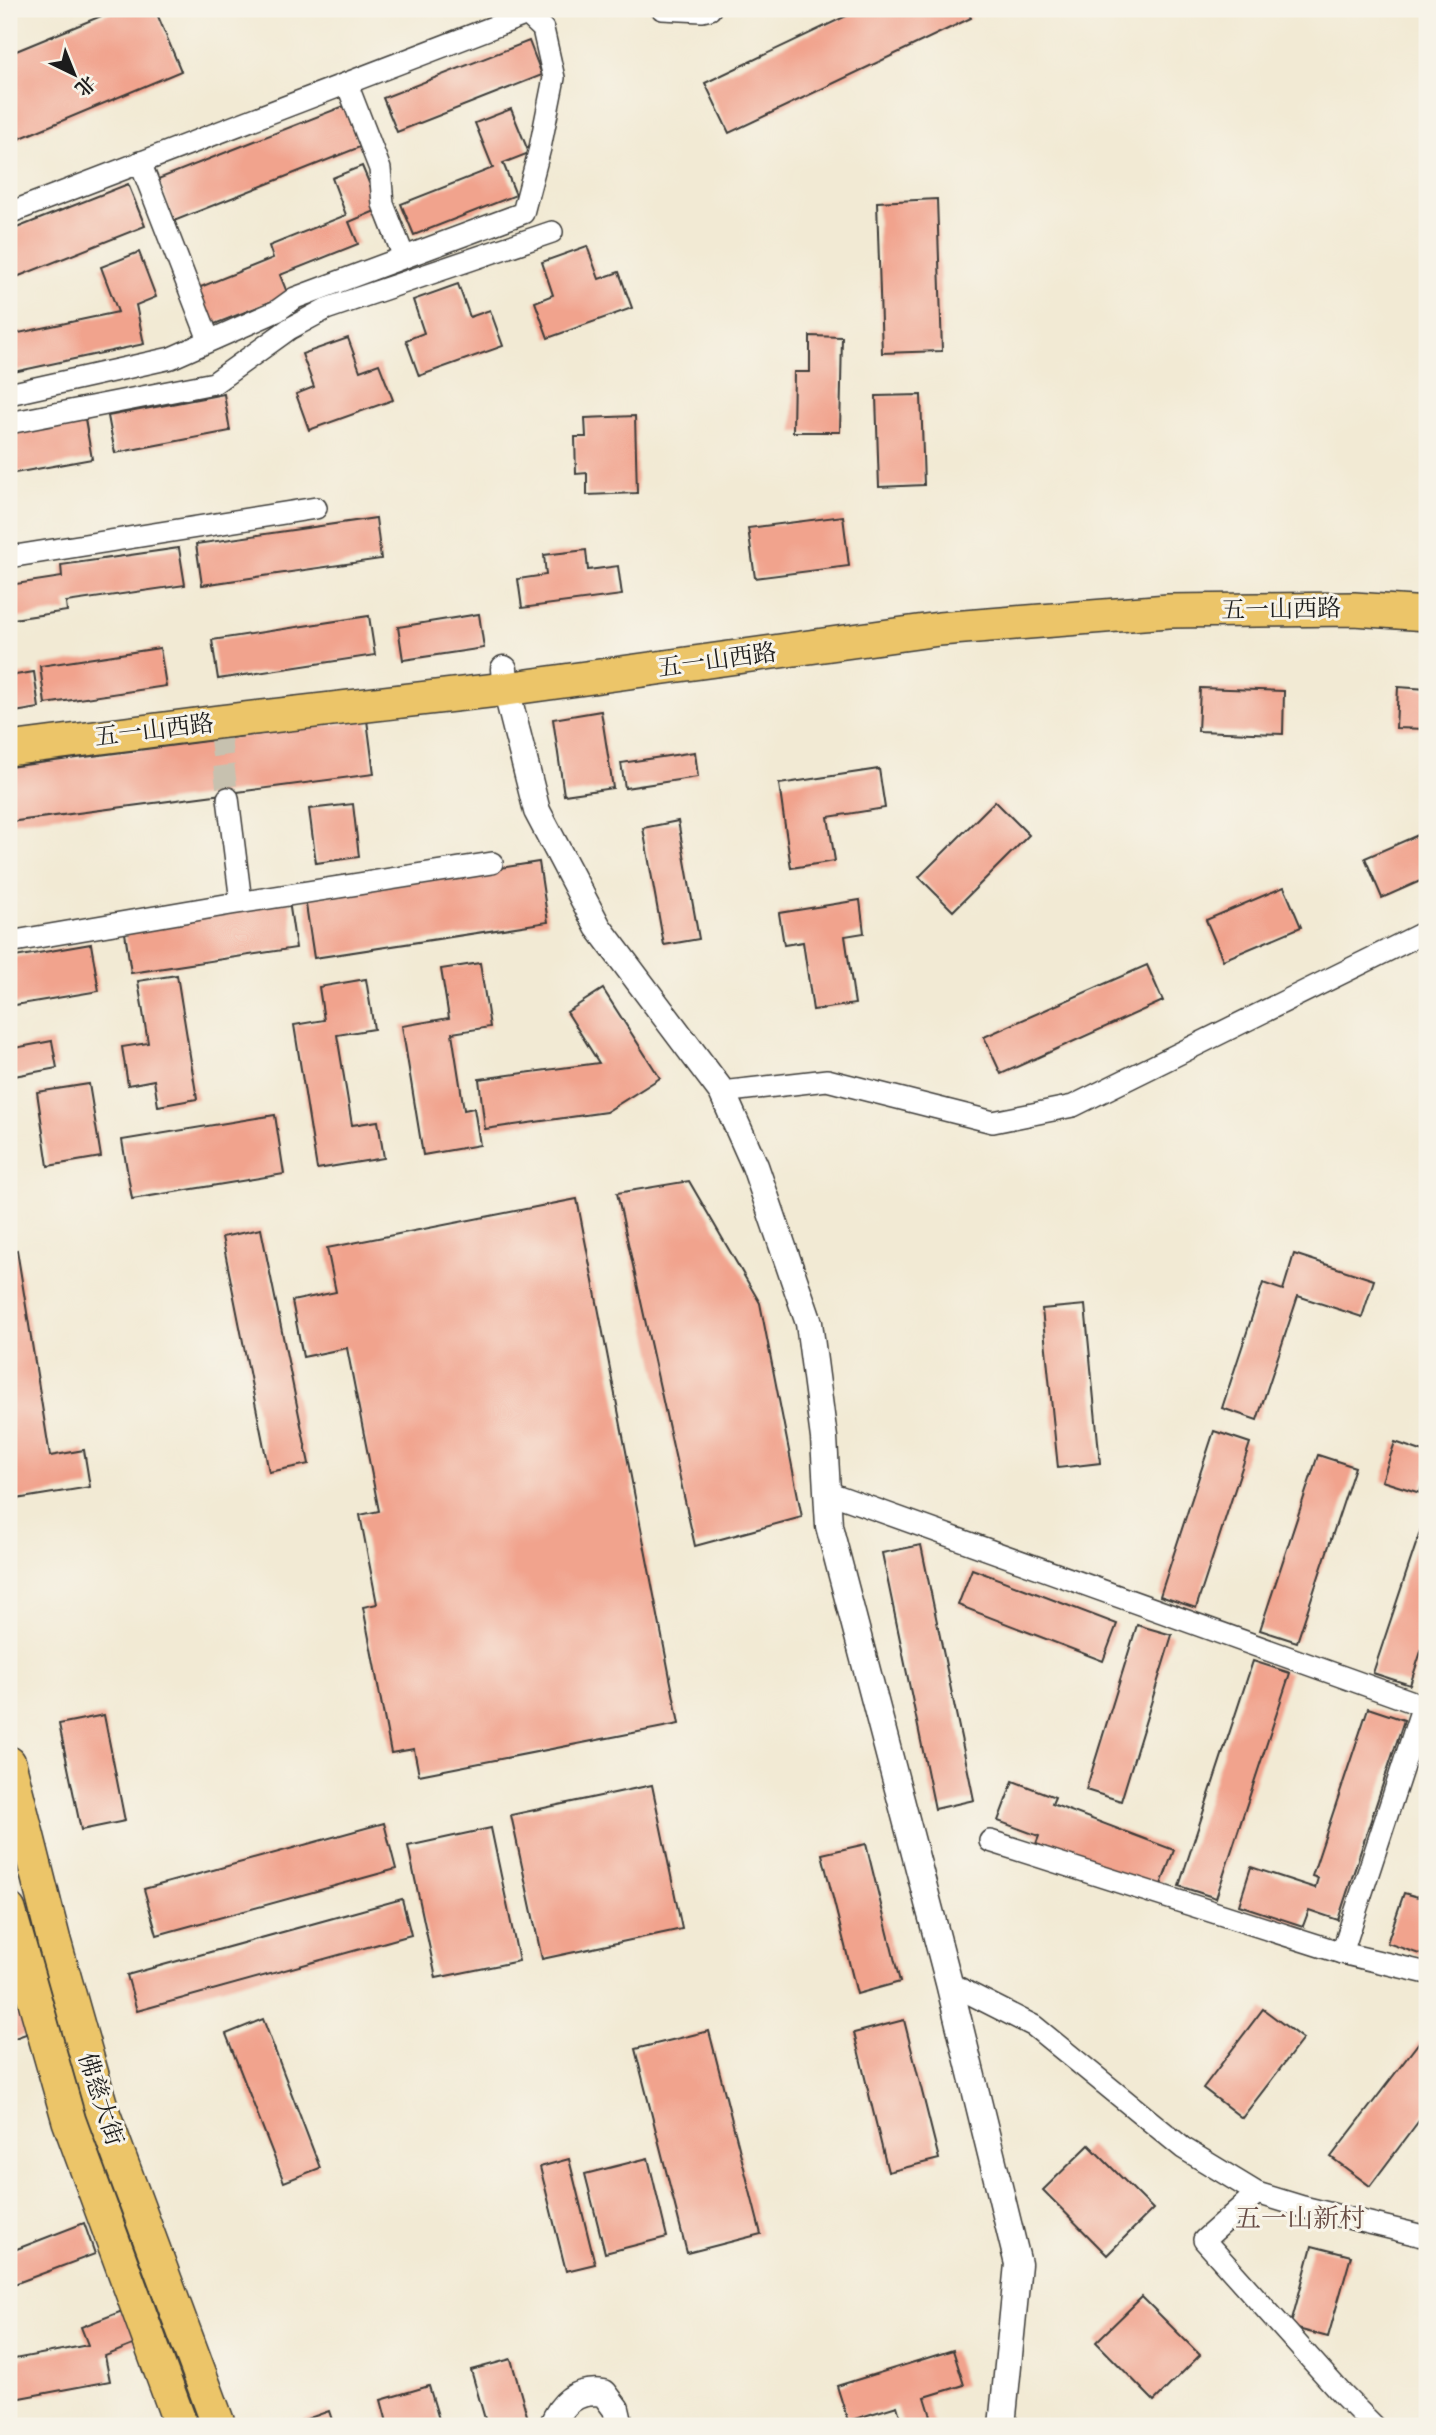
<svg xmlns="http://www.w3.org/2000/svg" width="1436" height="2435" font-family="Cardo,'Noto Serif SC',serif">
  <rect width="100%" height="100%" fill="#f7f3e8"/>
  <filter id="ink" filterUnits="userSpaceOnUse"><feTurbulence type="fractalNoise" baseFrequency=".0143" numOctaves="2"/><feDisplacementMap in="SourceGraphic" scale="14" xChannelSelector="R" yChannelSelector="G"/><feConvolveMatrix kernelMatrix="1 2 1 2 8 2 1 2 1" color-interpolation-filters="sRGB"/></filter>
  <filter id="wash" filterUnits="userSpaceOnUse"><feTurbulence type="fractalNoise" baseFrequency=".00686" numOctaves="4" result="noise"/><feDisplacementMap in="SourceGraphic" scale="28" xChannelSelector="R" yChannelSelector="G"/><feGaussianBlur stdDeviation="1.57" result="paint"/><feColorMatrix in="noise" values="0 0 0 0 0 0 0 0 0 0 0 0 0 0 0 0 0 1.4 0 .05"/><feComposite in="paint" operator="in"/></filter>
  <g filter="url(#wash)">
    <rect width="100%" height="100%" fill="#f2ead4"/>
    <g id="blocks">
      <g fill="#f1a38d">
        <polygon points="118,9 155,9 181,71 9,143 9,54"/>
        <polygon points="861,9 967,9 971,18 729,133 705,83"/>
        <polygon points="529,41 542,75 397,132 383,98"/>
        <polygon points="344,106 360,147 174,221 158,179"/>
        <polygon points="511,109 529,153 503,163 516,195 414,235 401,204 493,168 475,123"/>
        <polygon points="362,166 380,209 349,222 358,244 280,275 288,295 207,327 193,290 273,258 269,246 346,215 332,178"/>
        <polygon points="128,184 145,226 9,280 9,231"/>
        <polygon points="937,199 942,351 882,353 877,202"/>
        <polygon points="587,246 599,279 619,272 632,308 548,338 535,302 553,295 542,262"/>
        <polygon points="139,252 156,297 136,305 144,344 9,373 9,335 118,312 101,267"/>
        <polygon points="458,284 470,317 490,310 503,346 419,376 406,340 424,333 413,300"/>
        <polygon points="810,336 842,337 840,432 793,432 794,372 810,372"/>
        <polygon points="348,338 360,371 379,364 393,400 309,430 296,394 314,387 302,354"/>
        <polygon points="224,394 230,431 115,453 108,416"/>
        <polygon points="921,395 924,485 879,487 876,396"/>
        <polygon points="635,416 637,493 587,495 587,473 576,474 575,437 586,437 585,418"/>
        <polygon points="85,419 92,459 9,474 9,432"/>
        <polygon points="843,516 849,566 755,578 748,528"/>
        <polygon points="376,518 381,559 202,585 196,544"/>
        <polygon points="179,548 185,585 66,602 67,611 13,619 9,585 62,577 61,565"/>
        <polygon points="586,550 588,570 618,566 622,595 522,608 518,579 546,575 544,555"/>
        <polygon points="479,614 484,648 403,660 398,627"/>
        <polygon points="369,616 375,655 218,679 212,640"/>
        <polygon points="160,648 166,686 45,704 40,666"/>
        <polygon points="34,672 39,708 9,713 9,676"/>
        <polygon points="1398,687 1427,689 1427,729 1396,728"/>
        <polygon points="1200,688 1284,691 1283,734 1198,731"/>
        <polygon points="601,711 613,788 564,795 553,719"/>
        <polygon points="367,720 374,774 9,822 9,767"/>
        <polygon points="695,752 698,777 625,788 621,763"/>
        <polygon points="879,769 885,808 828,817 835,861 791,868 779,784"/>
        <polygon points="995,801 1029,835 953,911 919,877"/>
        <polygon points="353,804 359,857 316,863 309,809"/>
        <polygon points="678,821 699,939 664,945 643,828"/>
        <polygon points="1427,831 1427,878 1382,898 1365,858"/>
        <polygon points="539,862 548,922 314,958 305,898"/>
        <polygon points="1284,887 1301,927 1223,960 1206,920"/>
        <polygon points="860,900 864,933 845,936 855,1004 813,1010 803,942 784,945 779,913"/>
        <polygon points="289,901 296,948 131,973 124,926"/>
        <polygon points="91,944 99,991 9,1006 9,958"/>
        <polygon points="480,963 490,1027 452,1033 464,1110 474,1108 480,1145 423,1155 402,1026 449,1018 441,969"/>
        <polygon points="1147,965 1163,1001 1001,1074 984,1037"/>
        <polygon points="177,975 197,1099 158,1106 154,1080 128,1085 122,1047 148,1043 138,981"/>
        <polygon points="366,979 374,1029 337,1035 352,1125 378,1121 384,1158 317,1169 294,1025 324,1020 319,987"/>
        <polygon points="603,989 660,1078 606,1112 485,1129 479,1079 599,1063 567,1012"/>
        <polygon points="52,1041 57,1068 9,1077 9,1049"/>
        <polygon points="89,1084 101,1157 48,1166 37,1092"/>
        <polygon points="275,1115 284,1174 132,1199 122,1140"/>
        <polygon points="689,1181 760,1303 802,1517 695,1546 617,1193"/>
        <polygon points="577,1199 679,1724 419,1775 414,1749 391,1753 363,1607 377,1604 360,1515 379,1511 347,1348 303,1357 292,1301 336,1292 327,1248"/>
        <polygon points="261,1229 309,1464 269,1472 222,1237"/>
        <polygon points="17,1250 50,1456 84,1450 90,1487 10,1500 9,1252"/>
        <polygon points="1294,1254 1374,1280 1362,1317 1298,1296 1257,1420 1222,1408 1263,1283 1283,1290"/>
        <polygon points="1085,1305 1100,1463 1058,1468 1042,1309"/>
        <polygon points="1214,1431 1250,1443 1196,1608 1160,1596"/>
        <polygon points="1395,1442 1427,1453 1427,1478 1425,1477 1420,1493 1382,1481"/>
        <polygon points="1318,1455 1355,1467 1297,1642 1260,1630"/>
        <polygon points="1427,1511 1427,1633 1410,1685 1373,1673"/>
        <polygon points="921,1545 974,1800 935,1809 882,1553"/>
        <polygon points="972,1569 1117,1624 1103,1661 958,1605"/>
        <polygon points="1137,1625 1172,1635 1121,1801 1086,1790"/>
        <polygon points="1253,1661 1290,1673 1216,1898 1179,1886"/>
        <polygon points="1368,1708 1404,1720 1338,1920 1309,1910 1303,1926 1239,1905 1251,1867 1315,1888 1318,1878 1312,1876"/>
        <polygon points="104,1715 125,1821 81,1830 59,1724"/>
        <polygon points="1013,1781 1055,1797 1052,1804 1174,1850 1159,1890 1036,1844 1039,1836 998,1821"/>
        <polygon points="652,1785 682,1929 542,1959 511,1815"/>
        <polygon points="384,1823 396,1869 157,1935 144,1889"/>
        <polygon points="491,1828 519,1961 436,1978 408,1846"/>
        <polygon points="866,1844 900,1982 857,1994 822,1854"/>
        <polygon points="1427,1872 1427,1950 1425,1956 1387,1943 1404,1893 1418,1897"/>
        <polygon points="402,1899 411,1935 137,2011 127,1975"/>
        <polygon points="16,1992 29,2033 9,2040 9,1994"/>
        <polygon points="1263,2009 1303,2039 1242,2118 1203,2088"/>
        <polygon points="263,2019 320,2168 284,2182 226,2034"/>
        <polygon points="904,2020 939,2159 888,2172 854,2033"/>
        <polygon points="709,2031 761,2234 687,2253 635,2049"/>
        <polygon points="1420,2041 1427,2047 1427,2110 1370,2186 1331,2157"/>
        <polygon points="1089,2145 1153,2209 1107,2255 1043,2190"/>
        <polygon points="648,2158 667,2237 605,2253 585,2174"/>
        <polygon points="569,2159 595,2264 566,2271 540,2167"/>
        <polygon points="84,2223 95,2254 9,2286 9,2252"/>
        <polygon points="1312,2246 1351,2256 1328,2337 1290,2327"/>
        <polygon points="1142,2297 1200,2355 1154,2401 1096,2342"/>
        <polygon points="130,2308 143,2341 105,2356 110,2381 9,2400 9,2360 88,2345 81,2327"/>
        <polygon points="953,2350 964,2385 925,2397 934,2426 903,2426 897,2406 848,2421 837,2386"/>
        <polygon points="511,2359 530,2426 487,2426 471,2370"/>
        <polygon points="429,2386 441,2426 388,2426 381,2400"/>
        <polygon points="329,2411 334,2426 287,2426"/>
      </g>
    </g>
  </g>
  <g filter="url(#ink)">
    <use href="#blocks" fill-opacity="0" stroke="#3c3b38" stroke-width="2"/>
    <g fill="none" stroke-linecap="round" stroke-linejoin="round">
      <polyline stroke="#c7c1af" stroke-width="21" stroke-dasharray="21 10" stroke-linecap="butt" points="220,735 228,798"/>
      <g stroke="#3c3b38" stroke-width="24">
        <g id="minor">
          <polyline points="662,9 702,11 710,9"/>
          <polyline points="347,84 380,169 383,204 404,257"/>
          <polyline points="140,162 209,340"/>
          <polyline points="9,213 527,14 543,29 554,78 540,148 523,213 295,298 277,311 171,358 9,394"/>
          <polyline points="9,423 214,383 289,329 326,309 552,232"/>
          <polyline points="9,557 316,508"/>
          <polyline points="228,798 241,902"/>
          <polyline points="9,942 231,904 492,863"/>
          <polyline points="722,1092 827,1080 993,1122 1073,1106 1427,931"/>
          <polyline points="827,1492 1427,1707"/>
          <polyline points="990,1841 1342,1953 1427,1973"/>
          <polyline points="1342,1953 1423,1705"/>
          <polyline points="949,1983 1034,2026 1183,2148 1257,2193 1303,2207 1427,2237"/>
          <polyline points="1257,2193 1204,2240 1343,2395 1374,2426"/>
        </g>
      </g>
      <g stroke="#3c3b38" stroke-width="29">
        <g id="tertiary">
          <polyline points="504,669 506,689 537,811 598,927 722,1092 755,1166 809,1323 824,1438 829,1526 949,1983 1018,2264 1002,2426"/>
          <path d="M552,2426C562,2402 577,2389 604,2393L616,2409L620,2426"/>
        </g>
      </g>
      <g stroke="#3c3b38" stroke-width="36">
        <g id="primary">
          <polyline points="9,749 218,722 506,689 939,629 1168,611 1354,609 1427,614"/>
          <polyline points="9,1763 54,1941 102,2110 219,2426"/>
          <polyline points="9,1910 69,2121 181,2426"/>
        </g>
      </g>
      <use href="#minor" stroke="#fff" stroke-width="21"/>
      <use href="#tertiary" stroke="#fff" stroke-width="26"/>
      <use href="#primary" stroke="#ecc569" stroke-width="33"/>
    </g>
  </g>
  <g text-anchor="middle" stroke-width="6" stroke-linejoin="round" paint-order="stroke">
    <g font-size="24" fill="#1c1c1c" stroke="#f7f3e8">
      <text transform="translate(1281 609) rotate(-1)" y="8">五一山西路</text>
      <text transform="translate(717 660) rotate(-8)" y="8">五一山西路</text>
      <text transform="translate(154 730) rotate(-7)" y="8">五一山西路</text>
      <text transform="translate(101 2099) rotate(72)" y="8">佛慈大街</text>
    </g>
    <g font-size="26" fill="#674b44" stroke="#f7f3e8">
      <text x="1300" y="2227">五一山新村</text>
    </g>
  </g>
  <rect width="1436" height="2435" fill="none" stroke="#f7f3e8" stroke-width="35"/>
  <g transform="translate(74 74) rotate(137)" stroke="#f7f3e8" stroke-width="5" paint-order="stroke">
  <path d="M0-5L12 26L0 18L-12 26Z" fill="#1c1c1c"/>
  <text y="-10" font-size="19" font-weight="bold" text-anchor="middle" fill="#1c1c1c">北</text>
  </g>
</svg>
